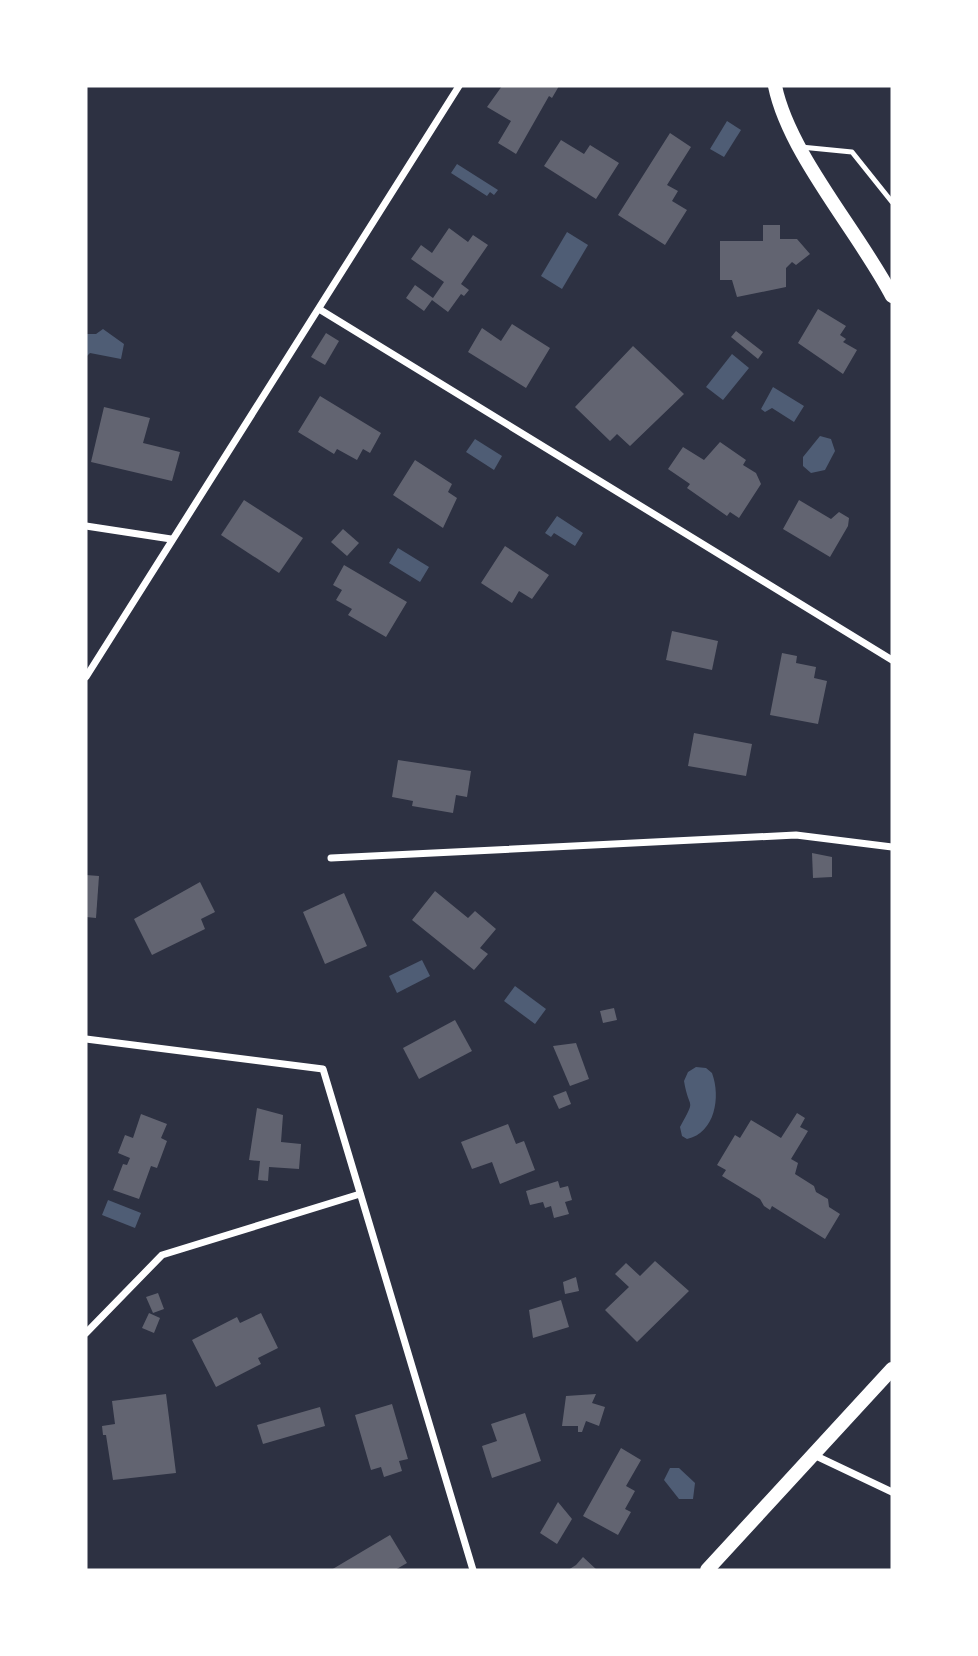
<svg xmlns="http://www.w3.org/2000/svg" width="978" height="1656" font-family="Inter,sans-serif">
  <rect width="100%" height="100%" fill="#2d3142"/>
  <g fill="#4f5d75">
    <polygon points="727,121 741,130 724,157 710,149"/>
    <polygon points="457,164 498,190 494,195 490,192 487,196 451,173"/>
    <polygon points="567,232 588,245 562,289 541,276"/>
    <polygon points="103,329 124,344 121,359 90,353 86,357 86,334 96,334"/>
    <polygon points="732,354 749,368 723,400 706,387"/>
    <polygon points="773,387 804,406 794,422 772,408 765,412 761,409"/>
    <polygon points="820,436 831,439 835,451 825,470 811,473 803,466 803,457"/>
    <polygon points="475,439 502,456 494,470 466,452"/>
    <polygon points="557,516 583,533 575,546 554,533 551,537 545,533"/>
    <polygon points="398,548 429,567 420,582 389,563"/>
    <polygon points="422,960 430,976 397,993 389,976"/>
    <polygon points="515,986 546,1009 535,1024 504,1001"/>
    <path d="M696,1067L706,1068L712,1073C721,1097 715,1133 687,1139L682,1136L680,1127C697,1096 689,1112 684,1081L688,1072Z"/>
    <polygon points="108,1200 141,1213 135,1228 102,1215"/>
    <polygon points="670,1468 679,1468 695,1483 693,1499 679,1499 664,1480"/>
  </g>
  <g fill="#626471">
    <polygon points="502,86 559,86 552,98 549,96 516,154 498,143 511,121 487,107"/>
    <polygon points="670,133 691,147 667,185 678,191 672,201 687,210 665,245 618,215"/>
    <polygon points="561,140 584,154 590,145 619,163 596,199 544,166"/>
    <polygon points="763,225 780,225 780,239 797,239 810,254 796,265 792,262 786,268 786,287 737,297 732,280 720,280 720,241 763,241"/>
    <polygon points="449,228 468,242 473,235 488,245 461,284 469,290 464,296 461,294 448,312 432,300 424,311 406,298 415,285 433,298 444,282 411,259 421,245 432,253"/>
    <polygon points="818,309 846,326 840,335 846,339 843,342 857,350 843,374 798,343"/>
    <polygon points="512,324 550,348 526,388 468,352 482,328 501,341"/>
    <polygon points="736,331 763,352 758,359 731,337"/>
    <polygon points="326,333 339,341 325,365 311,357"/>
    <polygon points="633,346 684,394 630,446 617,434 610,441 575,407"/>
    <polygon points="320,396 381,433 370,453 363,449 357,460 337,449 334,454 298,432"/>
    <polygon points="104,407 150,418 143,443 180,452 172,481 91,462"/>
    <polygon points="720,442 746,460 743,465 756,473 761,484 739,518 730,512 727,516 687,488 690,484 668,469 683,447 704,460"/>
    <polygon points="415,460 452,484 448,492 457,498 443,528 393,495"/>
    <polygon points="244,500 303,538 279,573 221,535"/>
    <polygon points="799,500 831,519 839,512 849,518 848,526 830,557 783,529"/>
    <polygon points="343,529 359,543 347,556 331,542"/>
    <polygon points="505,546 549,575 532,599 519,591 512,603 481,583"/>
    <polygon points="344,565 407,602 386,637 348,615 352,609 336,600 342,590 333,585"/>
    <polygon points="672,631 718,641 712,670 666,660"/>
    <polygon points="782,653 797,656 796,663 816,667 814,678 827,681 818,724 770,715"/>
    <polygon points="694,733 752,744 746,776 688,766"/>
    <polygon points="398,760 471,771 467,797 456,795 453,813 412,806 413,801 392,797"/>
    <polygon points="812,853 832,857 832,877 813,878"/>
    <polygon points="86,875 99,876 96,918 86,917"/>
    <polygon points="200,882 215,912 201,919 205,929 152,955 134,919"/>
    <polygon points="435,891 468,918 475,911 496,929 480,948 488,954 474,970 412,920"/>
    <polygon points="344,893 367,946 325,964 303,912"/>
    <polygon points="614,1008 617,1020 603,1023 600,1011"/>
    <polygon points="455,1020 472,1051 419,1079 403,1048"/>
    <polygon points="576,1043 589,1079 570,1086 553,1046"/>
    <polygon points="566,1091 571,1104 559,1109 553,1096"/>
    <polygon points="257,1108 283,1115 281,1142 301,1144 299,1169 269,1167 268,1181 258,1180 260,1161 249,1160"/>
    <polygon points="797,1113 805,1118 800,1127 808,1131 791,1159 798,1163 795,1174 814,1186 816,1192 828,1199 829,1207 840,1214 825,1239 772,1206 770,1210 764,1206 760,1199 722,1176 726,1170 717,1165 735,1135 740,1138 751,1120 781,1138"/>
    <polygon points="141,1114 167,1124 161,1138 167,1141 157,1168 151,1166 139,1199 113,1190 123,1164 127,1165 130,1158 118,1153 125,1135 133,1138"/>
    <polygon points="508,1124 516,1144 524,1141 535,1170 500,1184 492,1162 472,1169 461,1142"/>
    <polygon points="558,1181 560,1188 568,1186 572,1200 565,1202 569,1214 554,1218 551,1206 545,1208 543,1202 530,1205 526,1191"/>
    <polygon points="655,1261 689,1291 637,1342 605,1310 629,1287 615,1274 626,1263 640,1276"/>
    <polygon points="576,1277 579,1291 565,1294 563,1282"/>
    <polygon points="158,1293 164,1309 153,1313 146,1297"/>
    <polygon points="561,1300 569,1327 533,1338 529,1310"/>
    <polygon points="149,1313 160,1318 154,1333 142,1328"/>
    <polygon points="261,1313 278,1348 258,1358 261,1364 216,1387 192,1340 237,1317 240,1323"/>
    <polygon points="166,1394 176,1473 113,1480 106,1435 103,1435 102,1426 115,1424 112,1401"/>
    <polygon points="596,1394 592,1403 605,1407 599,1426 586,1421 582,1432 578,1432 578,1426 562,1426 566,1396"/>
    <polygon points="392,1404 408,1459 399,1461 402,1471 384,1477 381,1467 371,1470 355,1415"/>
    <polygon points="320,1407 325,1426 263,1444 257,1425"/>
    <polygon points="525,1413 541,1461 492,1478 482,1446 497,1441 491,1424"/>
    <polygon points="621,1448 641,1460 626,1486 635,1491 625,1509 631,1512 618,1535 583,1516"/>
    <polygon points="558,1502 572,1519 557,1544 540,1533"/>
    <polygon points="390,1535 407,1563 395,1570 331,1570"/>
    <polygon points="583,1557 597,1570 568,1570 576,1565"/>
  </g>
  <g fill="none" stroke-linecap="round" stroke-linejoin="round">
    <polyline stroke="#fff" stroke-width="5" points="801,147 852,152 892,202"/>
    <g stroke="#fff" stroke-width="7">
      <polyline points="319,309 892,660"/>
      <polyline points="86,526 171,539"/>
      <polyline points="86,677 459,86"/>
      <polyline points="331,858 796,835 892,847"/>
      <polyline points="86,1039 323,1069 473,1570"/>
      <polyline points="86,1333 162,1255 360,1194"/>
      <polyline points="814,1455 892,1492"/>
    </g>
    <g stroke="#fff" stroke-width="14">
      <path d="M775,86C789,154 858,231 892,296"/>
      <polyline points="707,1570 892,1369"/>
    </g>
  </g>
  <rect width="978" height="1656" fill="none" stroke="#ffffff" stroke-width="175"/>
</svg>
